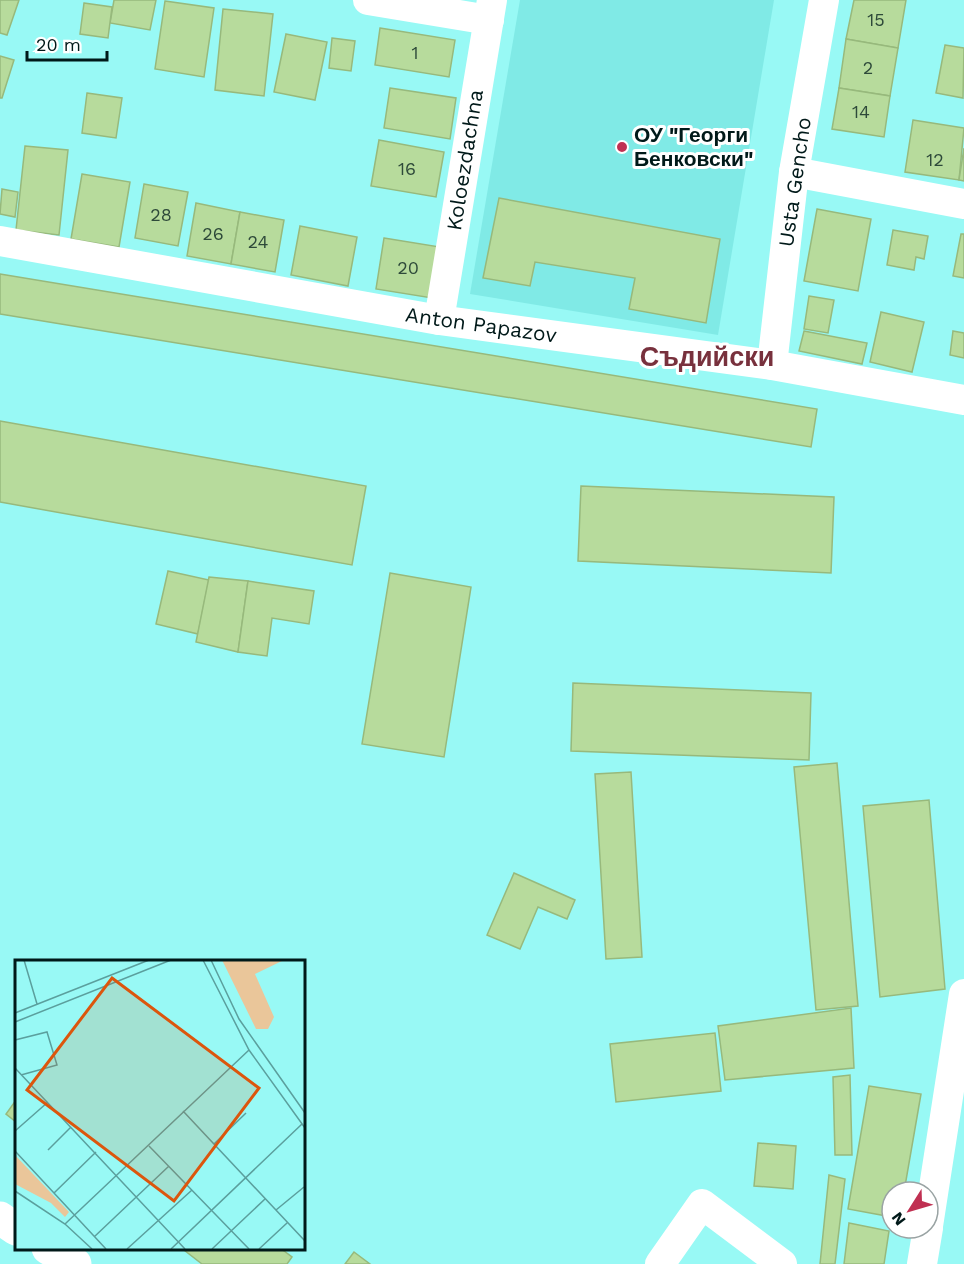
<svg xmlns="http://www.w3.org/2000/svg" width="964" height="1264" font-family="'Work Sans',sans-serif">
  <rect width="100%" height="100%" fill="#98f9f5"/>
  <polygon fill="#80eae6" points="520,0 774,0 718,335 470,294"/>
  <g fill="#b7db9c" stroke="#97b97c" stroke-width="1.5">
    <polygon points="0,0 19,0 7,35 0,33"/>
    <polygon points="114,0 156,0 150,30 110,23"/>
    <polygon points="854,0 906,0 898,48 846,39"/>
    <polygon points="165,1 214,8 204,77 155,69"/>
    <polygon points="84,3 112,7 108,38 80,34"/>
    <polygon points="223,9 273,14 264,96 215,90"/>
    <polygon points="380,28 455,40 449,77 375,65"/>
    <polygon points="286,34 327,42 315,100 274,92"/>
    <polygon points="332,38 355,41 351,71 329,68"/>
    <polygon points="846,39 898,48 890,96 839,88"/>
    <polygon points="945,45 964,48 963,98 936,93"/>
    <polygon points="0,56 14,60 2,98 0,98"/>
    <polygon points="390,88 456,98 450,139 384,128"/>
    <polygon points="839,88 890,96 884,137 832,129"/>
    <polygon points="87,93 122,98 116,138 82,133"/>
    <polygon points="913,120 964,128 959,180 905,172"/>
    <polygon points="379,140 444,152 436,197 371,186"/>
    <polygon points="25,146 68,150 59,235 16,230"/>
    <polygon points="964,148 964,181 959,180"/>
    <polygon points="82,174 130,182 119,247 71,239"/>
    <polygon points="144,184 188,192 178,246 135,238"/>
    <polygon points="2,189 18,192 15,217 0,214"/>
    <polygon points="499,198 720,239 706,323 629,309 635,278 535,262 530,286 483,278"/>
    <polygon points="196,203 240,212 231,264 187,256"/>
    <polygon points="817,209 871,219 858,291 804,281"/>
    <polygon points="240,212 284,220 275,272 231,264"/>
    <polygon points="300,226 357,237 348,286 291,275"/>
    <polygon points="893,230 928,236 924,259 916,257 914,270 887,265"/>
    <polygon points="961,234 964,234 964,278 953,276"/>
    <polygon points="384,238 440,247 432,298 376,289"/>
    <polygon points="0,274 817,409 811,447 0,314"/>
    <polygon points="809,296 834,300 828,333 804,329"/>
    <polygon points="881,312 924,322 912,372 870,362"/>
    <polygon points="804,331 867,343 862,364 799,351"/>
    <polygon points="953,331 964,333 964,358 950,355"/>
    <polygon points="0,421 366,486 352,565 0,502"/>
    <polygon points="581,486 834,497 831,573 578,561"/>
    <polygon points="168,571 209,580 198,634 156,624"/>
    <polygon points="390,573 471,587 444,757 362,744"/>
    <polygon points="209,577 248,581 238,652 196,642"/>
    <polygon points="248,581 314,591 309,624 272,618 267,656 238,652"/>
    <polygon points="573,683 811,693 809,760 571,751"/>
    <polygon points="837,763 858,1006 816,1010 794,767"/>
    <polygon points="631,772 642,957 606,959 595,774"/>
    <polygon points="929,800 945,989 880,997 863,806"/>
    <polygon points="514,873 575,900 567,919 538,907 520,949 487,935"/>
    <polygon points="851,1008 854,1068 725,1080 718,1026"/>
    <polygon points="715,1033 721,1091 616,1102 610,1044"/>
    <polygon points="850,1075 852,1155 835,1155 833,1077"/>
    <polygon points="869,1086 921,1094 904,1192 892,1192 892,1217 848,1209"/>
    <polygon points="16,1100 16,1122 6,1114"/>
    <polygon points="758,1143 796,1146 793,1189 754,1186"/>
    <polygon points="829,1175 845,1179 835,1264 820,1264"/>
    <polygon points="849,1223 889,1231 884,1264 844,1264"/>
    <polygon points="185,1248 280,1248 292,1257 287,1264 202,1264 184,1250"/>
    <polygon points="354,1252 370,1264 345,1264"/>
  </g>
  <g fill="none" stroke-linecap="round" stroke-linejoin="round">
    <g stroke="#fff" stroke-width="30">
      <polyline points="368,0 489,20"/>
      <polyline points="794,172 964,204"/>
      <polyline points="0,241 439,320 772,365 964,400"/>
      <polyline points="439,320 492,0"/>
      <polyline points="772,365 794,172 824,0"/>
      <polyline points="928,1226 964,994"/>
      <polyline points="660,1264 702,1204 782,1264"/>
      <polyline points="922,1264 928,1228"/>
    </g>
    <g stroke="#fff" stroke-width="33">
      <polyline points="0,1218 16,1229"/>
      <polyline points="48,1248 75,1264"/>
    </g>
  </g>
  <circle fill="#c03052" stroke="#fff" stroke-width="2" cx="622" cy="147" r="6"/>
  <g text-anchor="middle" stroke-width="6" stroke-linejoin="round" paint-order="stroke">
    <g font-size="18" fill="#2e4a3a">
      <text x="876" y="26">15</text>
      <text x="415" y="59">1</text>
      <text x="868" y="74">2</text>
      <text x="861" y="118">14</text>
      <text x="935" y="166">12</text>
      <text x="407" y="175">16</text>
      <text x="161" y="221">28</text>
      <text x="213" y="240">26</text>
      <text x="258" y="248">24</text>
      <text x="408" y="274">20</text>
    </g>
    <g font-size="21" font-weight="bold" fill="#001919" stroke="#fff" text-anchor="start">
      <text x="634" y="142">ОУ "Георги<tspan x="634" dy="24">Бенковски"</tspan></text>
    </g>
    <g font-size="21" fill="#001919" stroke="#fff">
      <text transform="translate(465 160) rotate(-81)" y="7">Koloezdachna</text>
      <text transform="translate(795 182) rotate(-82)" y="7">Usta Gencho</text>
      <text transform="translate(481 325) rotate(8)" y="7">Anton Papazov</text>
    </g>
    <g font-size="27" font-weight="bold" fill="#78313d" stroke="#fff">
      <text x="707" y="366">Съдийски</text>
    </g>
  </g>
  <g transform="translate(15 960)">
    <rect width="290" height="290" fill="#98f9f5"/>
    <path d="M207,0H269L240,14L259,57L253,69H241ZM0,195L54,252L50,257L36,243L0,224Z" fill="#eac69a"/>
    <path fill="none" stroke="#5b9f9d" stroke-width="1.5" d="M9,0L22,44M188,0L234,90L290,168M196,0L224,59L290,153M0,53L134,0M0,62L156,0M0,80L32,72L42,105L6,115M0,108L170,289M168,151L290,281M0,171L33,142M199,184L231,153M134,186L234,289M33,190L56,167M0,191L91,289M0,231L50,264L77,289M39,233L81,192M261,250L289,227M50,264L234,90M79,277L154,206M112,289L177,230M156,289L287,164M197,289L250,239M244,289L272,263"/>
    <path fill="#dc560d" fill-opacity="0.15" stroke="#dc560d" stroke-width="3" d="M97,18L244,128L159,241L12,130Z"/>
    <rect width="290" height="290" fill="none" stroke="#001919" stroke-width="3"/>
  </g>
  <g transform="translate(910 1210) rotate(233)"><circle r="28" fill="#ffffff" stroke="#99a3a3" stroke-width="1.5"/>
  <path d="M0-4.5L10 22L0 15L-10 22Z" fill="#c03052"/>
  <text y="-9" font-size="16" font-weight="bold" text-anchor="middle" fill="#001919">N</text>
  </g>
  <path d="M27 51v9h80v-9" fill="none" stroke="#001919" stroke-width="3"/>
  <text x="36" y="51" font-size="18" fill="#001919" stroke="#ffffff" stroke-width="4.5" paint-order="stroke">20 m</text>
</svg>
